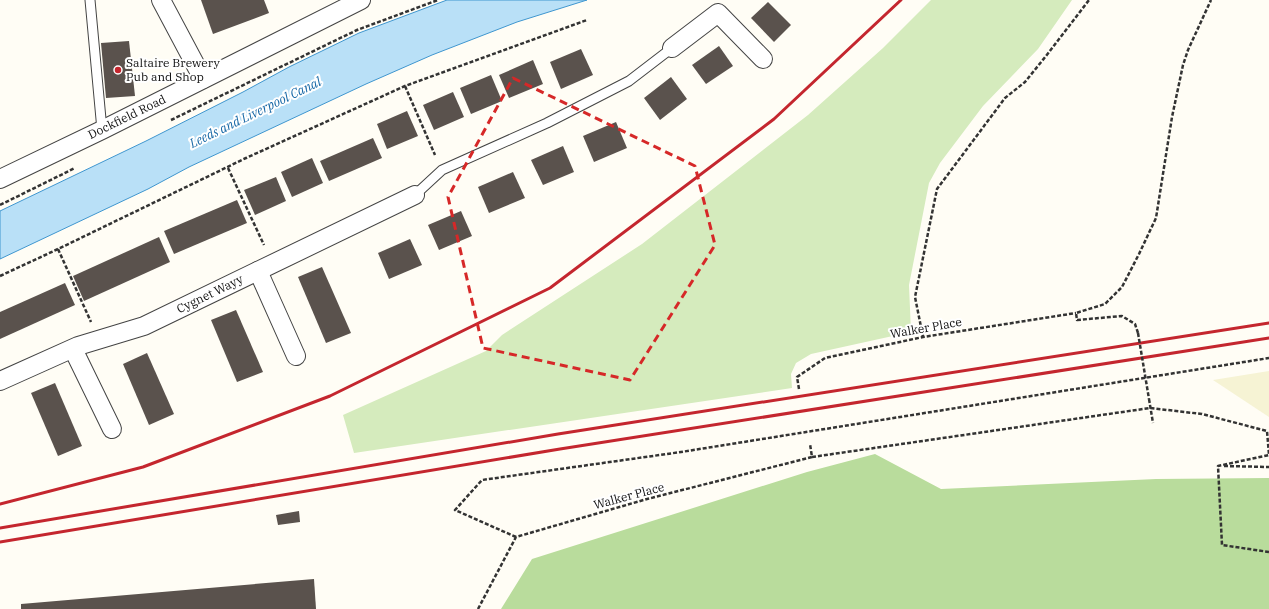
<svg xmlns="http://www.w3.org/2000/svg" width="1269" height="609" font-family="'IBM Plex Serif',serif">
  <rect width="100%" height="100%" fill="#fffdf5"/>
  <polygon fill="#f6f3d4" points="1269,371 1269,417 1213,380"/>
  <polygon fill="#d5ebbd" points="931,0 1072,0 1038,49 983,106 940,163 929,183 909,285 911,332 811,354 796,363 791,374 792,388 354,453 343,415 486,351 502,335 642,244 808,115 883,48"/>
  <polygon fill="#b9dc9c" points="875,454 941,489 1156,479 1269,478 1269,609 501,609 532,559 807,472"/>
  <polygon fill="#b9e0f7" stroke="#3f96cf" points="447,0 587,0 517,22 432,55 366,84 189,167 148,189 0,259 0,211 146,141 243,92 289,67 359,33"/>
  <g fill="#5a524d">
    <polygon points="201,0 264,0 269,13 213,34"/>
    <polygon points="768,2 791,25 774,42 751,18"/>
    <polygon points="129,41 135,96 106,98 101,43"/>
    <polygon points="719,46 733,66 706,84 692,65"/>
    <polygon points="581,49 593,75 561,89 550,62"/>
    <polygon points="533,60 543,84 509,98 499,75"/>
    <polygon points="491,75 502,101 471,114 460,88"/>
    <polygon points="671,77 687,99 660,120 644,98"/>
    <polygon points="453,92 464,117 434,130 423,105"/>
    <polygon points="407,111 418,136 387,149 377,124"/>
    <polygon points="616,122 627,148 594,162 583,136"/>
    <polygon points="373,138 382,158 329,181 320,161"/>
    <polygon points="563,146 574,172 543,185 531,160"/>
    <polygon points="312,158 323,183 292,197 281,172"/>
    <polygon points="513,172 525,198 489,213 478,187"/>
    <polygon points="276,177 286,201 255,215 244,190"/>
    <polygon points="237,200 247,223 174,254 164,231"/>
    <polygon points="461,211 472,236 439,250 428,225"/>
    <polygon points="159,237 170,262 84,301 73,276"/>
    <polygon points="410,239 422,265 389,279 378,253"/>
    <polygon points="322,267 351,333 326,343 298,277"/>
    <polygon points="65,283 75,305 0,339 0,312"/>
    <polygon points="236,310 263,372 237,382 211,320"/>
    <polygon points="147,353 174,414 149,425 123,364"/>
    <polygon points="55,383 82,446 58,456 31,393"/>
    <polygon points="299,511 300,522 278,525 276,515"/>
    <polygon points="314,579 316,609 21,609 21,604"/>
  </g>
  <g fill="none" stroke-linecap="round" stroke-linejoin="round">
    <g stroke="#444" stroke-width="11">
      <g id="service">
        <polyline points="90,0 102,130"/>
        <polyline points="415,195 442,170 547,123 629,81 672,48"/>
      </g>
    </g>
    <g stroke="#444" stroke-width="20">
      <g id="minor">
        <polyline points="161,0 203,79"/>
        <polyline points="672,48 718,13 763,59"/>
        <polyline points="0,179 102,130 361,0"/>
        <polyline points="258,271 296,356"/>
        <polyline points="73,349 112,429"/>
        <polyline points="0,381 78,346 144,326 415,195"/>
      </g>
    </g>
    <g stroke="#333" stroke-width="2.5" stroke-dasharray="4 2" stroke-linecap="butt">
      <polyline points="405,86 435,155"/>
      <polyline points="171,120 357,30 438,0"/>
      <polyline points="228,168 264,245"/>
      <polyline points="0,205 75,168"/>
      <polyline points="58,249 91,322"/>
      <polyline points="0,276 58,249 246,158 405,86 587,20"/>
      <polyline points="1138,333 1135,324 1122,316 1077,320 1076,313 1105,304 1122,287 1139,254 1156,218 1172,117 1183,65 1188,50 1211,0"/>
      <polyline points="923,337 915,297 937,189 1005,98 1025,82 1046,56 1089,0"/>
      <polyline points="799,389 797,377 825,358 923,337 1076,313"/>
      <polyline points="1149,399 1153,423"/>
      <polyline points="812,457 1150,408 1202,414 1267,431 1269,455 1218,466 1222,545 1269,552"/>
      <polyline points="1224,466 1269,467"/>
      <polyline points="516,537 455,510 482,480 681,452 1269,358"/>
      <polyline points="478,609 516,537 647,499 812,457 810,444"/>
    </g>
    <use href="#service" stroke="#fff" stroke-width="9"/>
    <use href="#minor" stroke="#fff" stroke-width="18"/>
    <g stroke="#c4262e" stroke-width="3">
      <polyline points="0,504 143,467 330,396 550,288 774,119 901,0"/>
      <polyline points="0,528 558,434 1269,323"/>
      <polyline points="0,542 560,449 1269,338"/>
    </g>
    <polyline stroke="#333" stroke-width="2.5" stroke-dasharray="4 2" stroke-linecap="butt" points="1138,333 1149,399"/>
  </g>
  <path fill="none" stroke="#d62828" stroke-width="3" stroke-dasharray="8 5" stroke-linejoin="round" d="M513,78L695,166L715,245L630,380L483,348L448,197Z"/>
  <circle fill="#c4262e" stroke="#fff" stroke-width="1.5" cx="118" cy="70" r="4"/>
  <g text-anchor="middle" stroke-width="4" stroke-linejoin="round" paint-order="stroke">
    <g font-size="12" fill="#111" stroke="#fff" text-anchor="start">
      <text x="126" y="67">Saltaire Brewery<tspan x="126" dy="14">Pub and Shop</tspan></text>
    </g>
    <g font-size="12" fill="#111" stroke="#fff">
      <text transform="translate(127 117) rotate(-26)" y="4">Dockfield Road</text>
      <text transform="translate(210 294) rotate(-26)" y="4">Cygnet Wayy</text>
      <text transform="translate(926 328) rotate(-10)" y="4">Walker Place</text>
      <text transform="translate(629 496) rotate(-15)" y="4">Walker Place</text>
    </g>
    <g font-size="13" font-style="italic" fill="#1768a6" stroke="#fff">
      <text transform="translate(255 112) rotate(-26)" y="5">Leeds and Liverpool Canal</text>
    </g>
  </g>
</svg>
